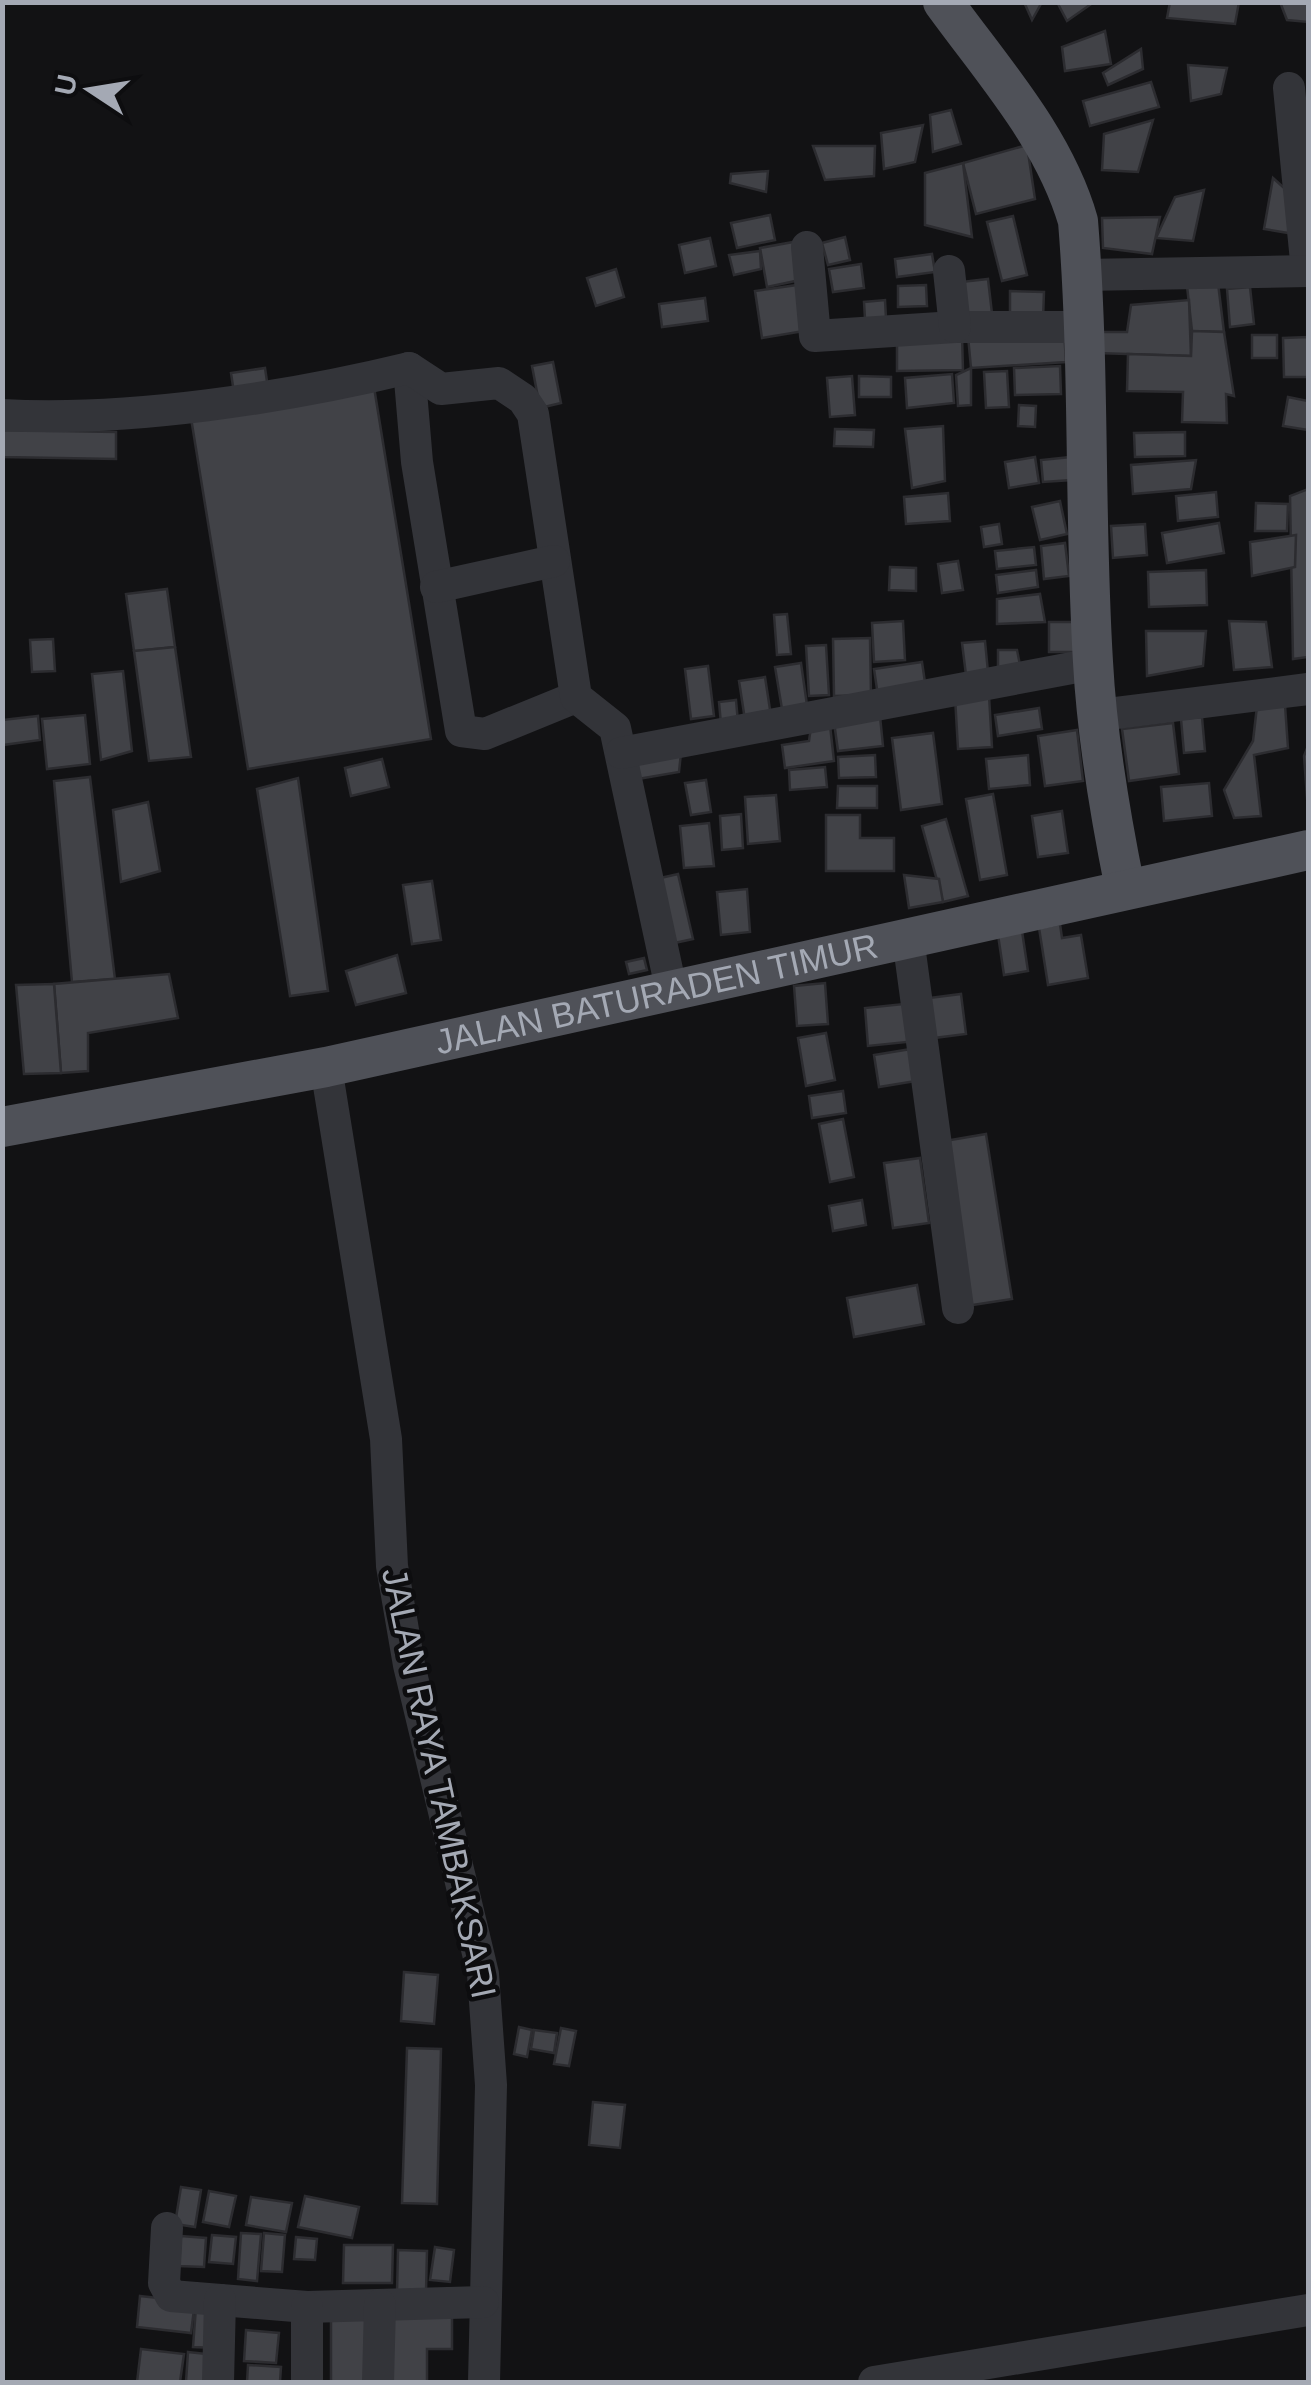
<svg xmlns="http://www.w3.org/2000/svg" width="1311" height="2385" font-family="Helvetica,sans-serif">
  <rect width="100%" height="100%" fill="#121214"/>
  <g fill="#414247" stroke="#2c2c30" stroke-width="2.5">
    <polygon points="1024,2 1042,2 1032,20"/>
    <polygon points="1057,2 1094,2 1067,21"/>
    <polygon points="1170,2 1239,2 1235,24 1167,18"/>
    <polygon points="1280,2 1308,2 1308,22 1287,20"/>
    <polygon points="1105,31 1111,64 1065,71 1062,47"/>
    <polygon points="1141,49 1143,69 1108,85 1103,73"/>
    <polygon points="1188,65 1227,68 1221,94 1191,101"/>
    <polygon points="1151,82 1159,107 1090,126 1083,101"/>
    <polygon points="951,110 961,144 933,152 930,115"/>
    <polygon points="1153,120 1138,172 1102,170 1104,134"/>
    <polygon points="923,125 915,162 884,169 881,133"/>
    <polygon points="1027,145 1035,199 976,214 963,163"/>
    <polygon points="813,146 875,146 874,176 825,180"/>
    <polygon points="963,163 972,237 925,225 925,173"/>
    <polygon points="768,171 766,192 730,183 731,174"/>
    <polygon points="1273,178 1292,195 1288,233 1264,229"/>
    <polygon points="1204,190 1193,241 1156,238 1175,197"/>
    <polygon points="770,215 775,240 737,248 731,223"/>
    <polygon points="1013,216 1027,275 1002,281 987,222"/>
    <polygon points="1160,217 1152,254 1103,248 1102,218"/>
    <polygon points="845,237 850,260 828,265 822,243"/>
    <polygon points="710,238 716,266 685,273 679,245"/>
    <polygon points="793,242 800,280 767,287 760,248"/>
    <polygon points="760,251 761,269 734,275 729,255"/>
    <polygon points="932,254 935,272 897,277 895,259"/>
    <polygon points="861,264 864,288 833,292 829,269"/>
    <polygon points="616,269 624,297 596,306 587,278"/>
    <polygon points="988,279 993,322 966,325 961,282"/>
    <polygon points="1218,283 1224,332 1192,331 1187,286"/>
    <polygon points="797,285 804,331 762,338 755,291"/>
    <polygon points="926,285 927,306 898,307 898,286"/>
    <polygon points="1250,287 1254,324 1230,327 1227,289"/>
    <polygon points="1010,291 1044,292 1043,320 1010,320"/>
    <polygon points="705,298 708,321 662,327 659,304"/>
    <polygon points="885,300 886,318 865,319 864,302"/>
    <polygon points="1189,300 1191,356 1096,353 1096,332 1127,332 1131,305"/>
    <polygon points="1064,329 1066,362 971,368 968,336"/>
    <polygon points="1192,331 1224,332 1234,396 1226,394 1227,423 1182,422 1183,392 1127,391 1128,354 1191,356"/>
    <polygon points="962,335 963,370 897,371 897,336"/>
    <rect x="1252" y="335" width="25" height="23"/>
    <polygon points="1308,337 1308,377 1284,377 1283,338"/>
    <polygon points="553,362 561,403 540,408 532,366"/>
    <polygon points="1060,366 1061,394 1015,395 1014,368"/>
    <polygon points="265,368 268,388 234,393 231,373"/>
    <polygon points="971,368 971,405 958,406 956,375"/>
    <polygon points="1007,371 1009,407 986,408 984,372"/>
    <polygon points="952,374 954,403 907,408 905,378"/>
    <polygon points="852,376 855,415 830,417 827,378"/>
    <polygon points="859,376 891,377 891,397 859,397"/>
    <polygon points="374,387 431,739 248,769 191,418"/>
    <polygon points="1288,397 1308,401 1308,430 1283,426"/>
    <polygon points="1019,405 1036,406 1035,427 1018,426"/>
    <polygon points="943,426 945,481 912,488 905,429"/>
    <polygon points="835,429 874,430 873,447 834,446"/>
    <polygon points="2,430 116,432 116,459 2,457"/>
    <polygon points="1185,432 1185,456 1135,457 1134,433"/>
    <polygon points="1035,457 1039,483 1009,488 1005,462"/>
    <polygon points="1071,457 1072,480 1043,482 1041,460"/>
    <polygon points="1196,460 1191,489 1133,494 1131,465"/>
    <polygon points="1308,489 1308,657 1293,659 1290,496"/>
    <polygon points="1216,492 1218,517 1178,521 1176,496"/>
    <polygon points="948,493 950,521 906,524 904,497"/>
    <polygon points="1060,501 1067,534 1040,540 1032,507"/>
    <polygon points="1256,503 1288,504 1287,531 1255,531"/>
    <polygon points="1219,523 1224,553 1167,563 1162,533"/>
    <polygon points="999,524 1002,544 984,547 981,527"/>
    <polygon points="1145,524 1147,555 1113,558 1111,526"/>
    <polygon points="1296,535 1295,567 1252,576 1250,542"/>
    <polygon points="1065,543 1069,576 1044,579 1041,546"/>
    <polygon points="1034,547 1036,565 997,569 995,551"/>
    <polygon points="958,561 963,590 942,593 938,564"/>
    <polygon points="890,567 916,568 916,591 889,590"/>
    <polygon points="1036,570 1038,587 998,593 996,575"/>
    <polygon points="1206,570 1207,605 1149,607 1148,572"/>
    <polygon points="167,589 175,647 134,651 126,594"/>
    <polygon points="1040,594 1045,622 997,624 997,599"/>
    <polygon points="787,614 791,654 777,655 774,615"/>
    <polygon points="903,621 905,660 874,662 872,623"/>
    <polygon points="1229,621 1266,622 1272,667 1234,670"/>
    <rect x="1049" y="622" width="27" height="30"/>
    <polygon points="1146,631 1206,631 1203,666 1147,676"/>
    <polygon points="870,638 871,695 834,696 833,639"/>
    <polygon points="53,639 55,671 32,672 30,640"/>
    <polygon points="985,641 988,672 966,675 962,643"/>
    <polygon points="826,645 829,695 809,696 806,646"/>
    <polygon points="175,647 191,757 149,761 134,651"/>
    <polygon points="998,650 1017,650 1021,670 998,676"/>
    <polygon points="922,662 926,689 878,696 874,669"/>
    <polygon points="801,663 807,705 782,709 775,667"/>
    <polygon points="708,666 714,716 691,719 685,669"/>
    <polygon points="123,671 132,751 101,760 92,674"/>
    <polygon points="765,677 771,716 745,720 739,681"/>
    <polygon points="989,695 992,747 958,749 955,697"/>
    <polygon points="736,700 738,722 721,724 719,702"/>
    <polygon points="1285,705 1288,748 1254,755 1261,816 1234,818 1224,790 1253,741 1257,706"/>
    <polygon points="1039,708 1042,729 998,736 995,715"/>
    <polygon points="85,715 90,764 47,769 42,719"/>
    <polygon points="38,716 40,740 3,745 2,720"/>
    <polygon points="880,716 883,746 838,751 834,722"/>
    <polygon points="1202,717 1205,751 1184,753 1181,719"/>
    <polygon points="1173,723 1179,774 1129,781 1122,729"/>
    <polygon points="830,725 834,761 785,768 782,745 809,741 811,727"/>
    <polygon points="1077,730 1083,781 1045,786 1038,736"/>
    <polygon points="933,733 942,804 901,810 892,738"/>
    <polygon points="1308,746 1308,811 1304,756"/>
    <polygon points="681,753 679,772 638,779 635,761"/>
    <polygon points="875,755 876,777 839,778 838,757"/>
    <polygon points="1028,755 1030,785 989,789 986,759"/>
    <polygon points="382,759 389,787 351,796 345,768"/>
    <polygon points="825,767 827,787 790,790 789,770"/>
    <polygon points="90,777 115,979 72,982 54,781"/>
    <polygon points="298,778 328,991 290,996 257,789"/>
    <polygon points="706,780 711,812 691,815 685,783"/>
    <polygon points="1209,783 1212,816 1164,821 1161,787"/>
    <polygon points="838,786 877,786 877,808 837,808"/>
    <polygon points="993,794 1007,875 980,880 966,799"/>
    <polygon points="776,795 780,841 748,844 745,797"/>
    <polygon points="148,802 160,871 121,882 113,810"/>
    <polygon points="1062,811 1068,853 1038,857 1032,816"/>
    <polygon points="741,814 743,848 722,850 720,816"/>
    <polygon points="826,815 860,815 860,838 894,838 894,871 826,871"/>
    <polygon points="946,819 968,896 943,902 922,826"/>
    <polygon points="709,823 714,866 684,868 680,826"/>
    <polygon points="678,874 693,939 670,944 656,879"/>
    <polygon points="904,875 939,879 943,902 909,908"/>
    <polygon points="432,881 441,940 412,944 403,885"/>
    <polygon points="747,889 750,932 721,935 717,892"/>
    <polygon points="1060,924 1062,938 1081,935 1088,978 1048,985 1039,928"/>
    <polygon points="1022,931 1028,971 1004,975 998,935"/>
    <polygon points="397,955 406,993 356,1005 346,971"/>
    <polygon points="644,958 647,970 629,974 626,962"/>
    <polygon points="169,974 178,1018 88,1033 88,1071 61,1073 54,984"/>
    <polygon points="825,983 828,1024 797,1026 794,986"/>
    <polygon points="54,984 61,1073 24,1074 16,985"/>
    <polygon points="961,994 966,1034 934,1038 929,998"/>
    <polygon points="913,1003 917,1041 868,1046 865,1008"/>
    <polygon points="826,1033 835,1080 806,1086 798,1038"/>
    <polygon points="917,1048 922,1080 879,1087 874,1055"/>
    <polygon points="843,1091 846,1113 812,1118 809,1096"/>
    <polygon points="843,1119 854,1177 830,1182 819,1124"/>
    <polygon points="986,1134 1012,1299 966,1306 939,1142"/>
    <polygon points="920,1158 929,1223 893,1228 884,1163"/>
    <polygon points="862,1200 866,1225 833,1231 829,1206"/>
    <polygon points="917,1285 924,1324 854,1337 847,1298"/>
    <polygon points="404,1972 438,1975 434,2024 401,2021"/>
    <polygon points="519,2027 532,2030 527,2057 514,2054"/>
    <polygon points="561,2028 576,2031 569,2066 554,2064"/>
    <polygon points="534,2030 557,2033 554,2053 531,2049"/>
    <polygon points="407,2048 441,2049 437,2204 402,2203"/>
    <polygon points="593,2102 625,2105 620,2148 589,2145"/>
    <polygon points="181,2187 201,2190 195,2227 175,2224"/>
    <polygon points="209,2191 236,2196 229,2227 203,2222"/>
    <polygon points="305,2196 359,2207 352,2238 298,2227"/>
    <polygon points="251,2197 292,2203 286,2232 246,2225"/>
    <polygon points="241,2233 261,2234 257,2281 238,2279"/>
    <polygon points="264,2233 285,2235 282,2272 261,2271"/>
    <polygon points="212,2235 236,2237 233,2264 209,2262"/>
    <polygon points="181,2236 206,2238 204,2267 179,2266"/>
    <polygon points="296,2237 317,2239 315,2260 294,2259"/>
    <polygon points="344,2245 393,2245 392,2283 343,2283"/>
    <polygon points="435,2247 454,2250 450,2282 430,2280"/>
    <polygon points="398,2250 427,2251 426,2292 397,2292"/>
    <polygon points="140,2296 195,2302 191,2333 137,2327"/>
    <polygon points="196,2307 219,2309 216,2348 193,2347"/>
    <rect x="331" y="2315" width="36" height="67"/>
    <polygon points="385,2316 452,2317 452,2349 427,2349 427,2382 384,2382"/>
    <polygon points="246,2330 279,2333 276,2363 244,2361"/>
    <polygon points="141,2349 184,2354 180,2382 137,2382"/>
    <polygon points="188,2352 216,2355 214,2382 186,2382"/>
    <polygon points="248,2365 281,2367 280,2382 247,2382"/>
  </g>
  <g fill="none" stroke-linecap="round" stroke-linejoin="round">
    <g stroke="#333439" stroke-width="32">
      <polyline points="1289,88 1307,271"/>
      <polyline points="807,247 815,336 955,327 1083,327"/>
      <polyline points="949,271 955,327"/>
      <polyline points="1082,275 1308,271"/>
      <polyline points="409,368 417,462 461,731 485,734 576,697"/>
      <path d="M2,415C129,422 285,398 409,368L441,389L499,383L523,399L533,414L576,697L615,728L672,993"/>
      <polyline points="436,587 554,561"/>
      <polyline points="1100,715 1308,689"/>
      <polyline points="621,753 1093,664"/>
      <polyline points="908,938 958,1308"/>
      <polyline points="326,1067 386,1439 392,1566 409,1665 483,1974 491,2085 484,2382"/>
      <polyline points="167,2228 164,2283 171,2296 307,2307 483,2302"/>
      <polyline points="218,2382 220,2300"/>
      <polyline points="307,2382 307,2307"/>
      <polyline points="378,2382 380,2305"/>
      <polyline points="874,2382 1308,2310"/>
    </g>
    <g stroke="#4f5158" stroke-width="40">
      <path d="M943,2C993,71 1054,138 1078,221C1090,368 1084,515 1093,662C1097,737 1110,814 1125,888"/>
      <path id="s1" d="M2,1127L326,1067L1308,850"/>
    </g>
  </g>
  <g text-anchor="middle" stroke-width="9" stroke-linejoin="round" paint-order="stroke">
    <g font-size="35" fill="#a4a9b4" stroke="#0d0d0f">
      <text dy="12" stroke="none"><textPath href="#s1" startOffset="668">JALAN BATURADEN TIMUR</textPath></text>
      <text transform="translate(439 1783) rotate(78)" y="12">JALAN RAYA TAMBAKSARI</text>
    </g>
  </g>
  <rect width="1311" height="2385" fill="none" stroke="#a4a9b4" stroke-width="10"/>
  <g transform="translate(90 90) rotate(282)" stroke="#0d0d0f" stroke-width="8" paint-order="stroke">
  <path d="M0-8L18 38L0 25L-18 38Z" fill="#a4a9b4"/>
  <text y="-15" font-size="28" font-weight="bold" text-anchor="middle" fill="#a4a9b4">U</text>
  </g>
</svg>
